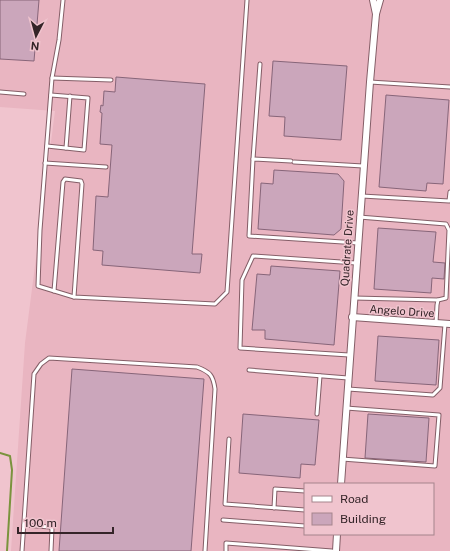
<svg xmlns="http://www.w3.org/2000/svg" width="450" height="551" font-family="'Public Sans',sans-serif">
  <rect width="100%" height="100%" fill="#f0c4ce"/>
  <path fill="#e9b5c1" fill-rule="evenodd" d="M0,0H450V551H11L25,343L55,111L0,107ZM305,484H433V534H305Z"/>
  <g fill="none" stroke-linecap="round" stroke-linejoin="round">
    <polyline stroke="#7a933d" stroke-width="2" points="0,453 10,456 12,470 7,551"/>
  </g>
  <g fill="#cba6bb" stroke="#876579">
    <polygon points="0,0 39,0 34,61 0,59"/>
    <polygon points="273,61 347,66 341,140 284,136 285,117 269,116"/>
    <polygon points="116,77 205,84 192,254 202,254 200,273 102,265 103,251 93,250 96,196 108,197 112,145 100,144 102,113 100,112 101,105 103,106 104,91 115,92"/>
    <polygon points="386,95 449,100 443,184 427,183 426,191 379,187"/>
    <polygon points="274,170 338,174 344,181 341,229 334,235 258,229 261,183 273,184"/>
    <polygon points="378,228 436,232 433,262 445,263 444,279 432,278 431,293 374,289"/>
    <polygon points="271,266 340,271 334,345 265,339 265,330 252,330 257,274 270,275"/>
    <polygon points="378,336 439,340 436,385 375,381"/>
    <polygon points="72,369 204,379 191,551 59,551"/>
    <polygon points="243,414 319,420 315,465 301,464 300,478 239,473"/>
    <polygon points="368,414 429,418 426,462 365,458"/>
  </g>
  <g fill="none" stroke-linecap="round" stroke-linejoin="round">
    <g stroke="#845e67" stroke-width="5">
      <g id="service">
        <polyline points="63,0 59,40 52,78 40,230 38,286 74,297 215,304 227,292 247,0"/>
        <polyline points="52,78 111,80"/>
        <polyline points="370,82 450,87"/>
        <polyline points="0,92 24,94"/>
        <polyline points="47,146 84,150 88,98 51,95"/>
        <polyline points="66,148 70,96"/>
        <polyline points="253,159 260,64"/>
        <polyline points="291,161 253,159 249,236 358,243"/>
        <polyline points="294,162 363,166"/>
        <polyline points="45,163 106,167"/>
        <polyline points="362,196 449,201 450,192"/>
        <polyline points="359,217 446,224 449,230 446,298 438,300 437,305 436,323"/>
        <polyline points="54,291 63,182 65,179 81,181 82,184 74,297"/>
        <polyline points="354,298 438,300"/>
        <polyline points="349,355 240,348 242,280 253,256 356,263"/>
        <polyline points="249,370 348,378"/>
        <polyline points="348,389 433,395 440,388 445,324"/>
        <polyline points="317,414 320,376"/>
        <polyline points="229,439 225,504 305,510"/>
        <polyline points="342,459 435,466 439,415 346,408"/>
        <polyline points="274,508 275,489 305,491"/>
        <polyline points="223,520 305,526"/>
        <polyline points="24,525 50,527 52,529 51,551"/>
        <path d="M22,551L34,374L41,364L49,358L197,367C210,372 213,375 215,389L205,551"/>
        <polyline points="226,551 226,543 332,551"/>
      </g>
    </g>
    <g stroke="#845e67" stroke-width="8">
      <g id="minor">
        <polyline points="373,0 376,14 380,0"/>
        <polyline points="352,317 450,324"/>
        <polyline points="341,484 370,82 376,14"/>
        <polyline points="336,551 337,534"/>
      </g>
    </g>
    <use href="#service" stroke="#fff" stroke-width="3"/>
    <use href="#minor" stroke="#fff" stroke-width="6"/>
  </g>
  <g text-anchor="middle" stroke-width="3" stroke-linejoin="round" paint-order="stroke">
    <g font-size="11" fill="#342428" stroke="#f0c4ce">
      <text transform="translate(347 248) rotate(-86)" y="4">Quadrate Drive</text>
      <text transform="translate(402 311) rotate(4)" y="4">Angelo Drive</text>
    </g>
  </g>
  <rect x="304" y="483" width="130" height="52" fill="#f0c4ce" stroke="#a5848c"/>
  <rect x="312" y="496" width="20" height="6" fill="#ffffff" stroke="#a5848c"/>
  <text x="340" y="503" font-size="12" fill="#342428">Road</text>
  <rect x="312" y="513" width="20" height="12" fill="#cba6bb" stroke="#a5848c"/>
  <text x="340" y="523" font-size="12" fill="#342428">Building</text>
  <g transform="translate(36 36) rotate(186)" stroke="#f0c4ce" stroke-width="3" paint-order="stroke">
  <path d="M0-3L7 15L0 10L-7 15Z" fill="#342428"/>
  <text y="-6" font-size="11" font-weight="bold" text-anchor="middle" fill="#342428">N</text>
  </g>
  <path d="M18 527v6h95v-6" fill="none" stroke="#342428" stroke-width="2"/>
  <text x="24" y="527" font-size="12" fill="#342428" stroke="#f0c4ce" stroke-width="3" paint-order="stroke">100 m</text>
</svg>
